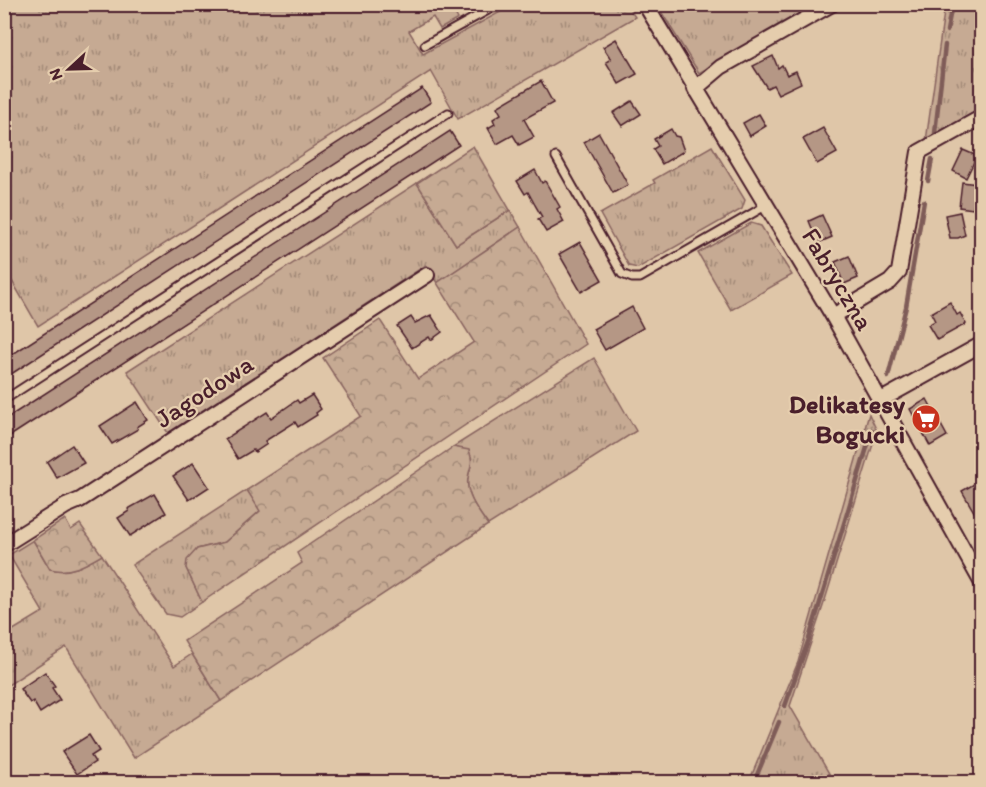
<svg xmlns="http://www.w3.org/2000/svg" width="986" height="787" font-family="Itim,sans-serif">
  <defs>
    <pattern id="grass-tufts" width="24" height="20" patternUnits="userSpaceOnUse" patternTransform="scale(1.5)"><rect width="24" height="20" fill="#c6aa93"/><path d="M3 7l-1-3M5 7V3M7 7l1-3M15 17l-1-3M17 17v-4M19 17l1-3" fill="none" stroke="#a38a78"/></pattern>
    <pattern id="forest-crowns" width="20" height="18" patternUnits="userSpaceOnUse" patternTransform="scale(1.5)"><rect width="20" height="18" fill="#c6aa93"/><path d="M2 6a3 3 0 1 1 6 0M12 15a3 3 0 1 1 6 0" fill="none" stroke="#a38a78"/></pattern>
  </defs>
  <rect width="100%" height="100%" fill="#dfc6a8"/>
  <filter id="ink" filterUnits="userSpaceOnUse"><feTurbulence type="fractalNoise" baseFrequency=".0167" numOctaves="2"/><feDisplacementMap in="SourceGraphic" scale="12" xChannelSelector="R" yChannelSelector="G"/><feConvolveMatrix kernelMatrix="1 2 1 2 8 2 1 2 1" color-interpolation-filters="sRGB"/></filter>
  <g filter="url(#ink)">
    <g fill="url(#grass-tufts)" stroke="#88645f" stroke-width="1.5">
      <polygon points="5,4 450,5 458,19 440,29 433,17 409,31 423,54 513,5 627,5 635,17 458,119 431,71 38,326 5,269"/>
      <polygon points="657,5 796,5 801,14 699,73"/>
      <polygon points="945,5 981,5 981,109 926,141"/>
      <polygon points="712,146 745,200 742,209 638,268 629,266 600,214 655,183 653,180"/>
      <polygon points="417,183 456,245 510,210 520,227 437,283 426,265 168,433 127,371"/>
      <polygon points="751,223 761,226 792,275 731,310 698,253"/>
      <path d="M594,358L636,431L488,525C479,512 465,495 468,478C470,465 474,465 469,451L453,447Z"/>
      <polygon points="869,414 877,431 825,600 790,706 834,782 749,782 798,662"/>
      <polygon points="247,490 261,510 225,542 197,549 186,568 202,602 180,617 166,614 132,565"/>
      <path d="M33,540L50,569C70,574 85,565 102,555L174,666L192,654L221,701L134,758L66,647L5,687V635L43,612L9,555Z"/>
    </g>
    <g fill="url(#forest-crowns)" stroke="#88645f" stroke-width="1.5">
      <polygon points="473,146 510,210 456,245 417,183"/>
      <polygon points="520,227 586,344 202,602 186,568 187,560 197,549 225,542 260,511 247,490 361,416 323,358 380,320 418,379 474,342 437,283"/>
      <path d="M453,447L469,450C474,465 470,465 468,478C465,495 479,512 488,525L221,701L184,641L302,563L297,553Z"/>
      <path d="M65,519L71,530L80,524L102,555C85,565 70,574 50,569L33,540Z"/>
    </g>
    <g fill="none" stroke-linecap="round" stroke-linejoin="round">
      <g stroke="#7f5c58" stroke-width="4.5">
        <polyline points="947,31 952,4"/>
        <polyline points="935,133 945,45"/>
        <polyline points="928,181 932,159"/>
        <polyline points="888,377 906,307 924,201"/>
        <polyline points="785,706 809,639 872,431"/>
        <polyline points="754,782 779,722"/>
      </g>
    </g>
    <g fill="#b59785" stroke="#4a1f2b" stroke-width="1.5">
      <polygon points="616,39 637,74 619,84 606,62 611,59 603,47"/>
      <polygon points="773,56 778,68 782,65 787,75 796,71 801,83 778,94 773,85 767,88 753,66"/>
      <polygon points="541,81 553,103 524,119 534,137 519,145 513,135 497,144 488,128 495,124 493,119 501,114 497,107"/>
      <polygon points="422,88 431,102 5,378 5,359"/>
      <polygon points="632,101 641,114 622,126 613,113"/>
      <polygon points="759,114 766,126 750,136 743,123"/>
      <polygon points="823,128 837,153 817,164 803,139"/>
      <polygon points="671,129 675,136 679,137 684,151 662,164 653,149 658,146 654,139"/>
      <polygon points="450,131 459,145 4,440 4,420"/>
      <polygon points="599,133 628,185 613,193 584,142"/>
      <polygon points="963,150 977,156 966,178 953,171"/>
      <polygon points="535,170 542,183 545,181 560,207 557,209 564,222 546,232 538,219 542,217 535,205 528,192 525,194 517,181"/>
      <polygon points="962,182 977,184 973,209 959,207"/>
      <polygon points="960,212 965,235 958,238 950,238 945,215"/>
      <polygon points="822,215 832,237 818,243 809,221"/>
      <polygon points="580,242 602,280 581,292 559,254"/>
      <polygon points="849,256 858,278 844,284 835,262"/>
      <polygon points="950,302 957,315 960,313 966,324 937,340 928,325 935,321 931,313"/>
      <polygon points="632,307 643,328 605,350 593,329"/>
      <polygon points="431,315 442,332 431,340 429,337 412,348 397,326 411,317 415,323"/>
      <polygon points="312,395 321,409 316,413 317,415 298,427 295,422 265,441 267,444 255,452 253,450 238,459 225,439 267,412 271,418 297,400 299,403"/>
      <polygon points="927,399 947,436 930,446 910,409"/>
      <polygon points="137,402 148,420 137,427 138,429 112,444 100,426"/>
      <polygon points="72,445 84,463 57,478 47,462"/>
      <polygon points="193,463 209,487 189,500 173,476"/>
      <polygon points="981,480 981,524 962,491"/>
      <polygon points="155,494 166,513 130,536 118,518 129,511 128,509"/>
      <polygon points="45,672 55,686 52,688 60,700 40,713 33,701 30,703 20,689"/>
      <polygon points="89,735 99,751 91,756 95,762 77,774 62,752"/>
    </g>
    <g fill="none" stroke-linecap="round" stroke-linejoin="round">
      <g stroke="#4a1f2b" stroke-width="11">
        <g id="lane">
          <polyline points="425,45 499,4"/>
          <polyline points="556,157 622,274 632,278 640,278 767,205"/>
          <polyline points="4,400 448,113"/>
        </g>
      </g>
      <g stroke="#4a1f2b" stroke-width="18">
        <g id="street">
          <polyline points="645,4 833,316 982,583"/>
          <polyline points="695,89 721,67 832,4"/>
          <polyline points="833,316 890,282 899,272 919,152 982,117"/>
          <polyline points="881,400 982,344"/>
          <polyline points="4,545 66,506 80,500 427,275"/>
        </g>
      </g>
      <use href="#lane" stroke="#e5cdad" stroke-width="7"/>
      <use href="#street" stroke="#e5cdad" stroke-width="14"/>
    </g>
  </g>
  <defs>
    <g id="supermarket-disc" transform="scale(1.5)"><circle r="9.5" fill="#c8321e" stroke="#e5cdad"/><path d="M-6-5.5h2.5l.6 2H6L4.5 2H-2.5L-4.4-4H-6ZM-1.5 3.2a1.3 1.3 0 1 0 .1 0ZM3 3.2a1.3 1.3 0 1 0 .1 0Z" fill="#fff"/></g>
  </defs>
  <g fill-rule="evenodd">
    <use href="#supermarket-disc" x="926" y="419"/>
  </g>
  <g text-anchor="middle" stroke-width="4.5" stroke-linejoin="round" paint-order="stroke">
    <g font-size="26" fill="#4a1f2b" stroke="#e5cdad">
      <text transform="translate(838 279) rotate(59)" y="9">Fabryczna</text>
      <text transform="translate(204 391) rotate(-33)" y="9">Jagodowa</text>
    </g>
    <g font-size="26" font-weight="bold" fill="#4a1f2b" stroke="#e5cdad" text-anchor="end">
      <text x="905" y="413">Delikatesy<tspan x="905" dy="30">Bogucki</tspan></text>
    </g>
  </g>
  <rect width="986" height="787" fill="none" stroke="#e5cdad" stroke-width="24"/>
  <rect x="12" y="12" width="962" height="763" fill="none" stroke="#4a1f2b" stroke-width="2" filter="url(#ink)"/>
  <g transform="translate(69 69) rotate(248)" stroke="#e5cdad" stroke-width="4.5" paint-order="stroke">
  <path d="M0-4.5L10 22L0 15L-10 22Z" fill="#4a1f2b"/>
  <text y="-9" font-size="16" font-weight="bold" text-anchor="middle" fill="#4a1f2b">N</text>
  </g>
</svg>
